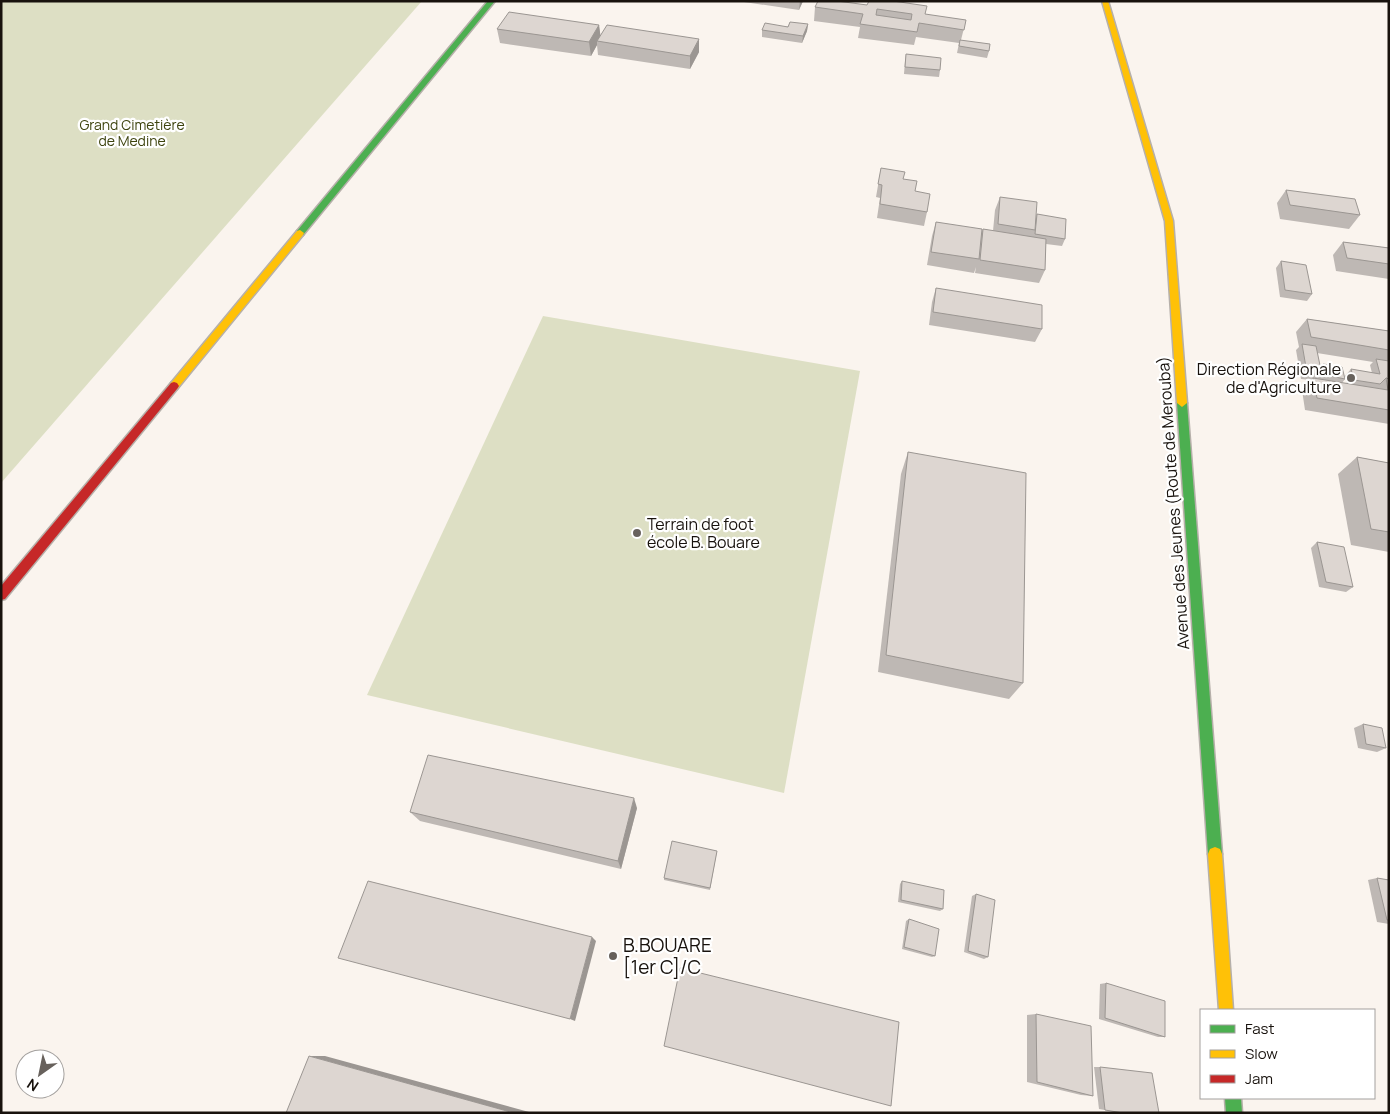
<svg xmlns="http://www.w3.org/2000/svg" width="1390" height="1114" font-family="Manrope,sans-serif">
  <rect width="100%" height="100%" fill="#faf4ee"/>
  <g fill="#dddfc4">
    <polygon points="1,1 422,1 1,483"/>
    <polygon points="543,316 860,371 784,793 367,695"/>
  </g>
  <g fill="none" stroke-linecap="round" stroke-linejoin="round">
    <g stroke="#b6b0aa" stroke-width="3">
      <g id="fast">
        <polygon points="488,1 495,1 303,235 297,235 297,231"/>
        <polygon points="1182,399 1187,403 1222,854 1220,859 1215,861 1210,859 1208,854 1177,403"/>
        <polygon points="1225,1098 1241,1098 1242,1113 1226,1113"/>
      </g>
    </g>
    <g stroke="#b6b0aa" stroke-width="3">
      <g id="slow">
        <polygon points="1102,1 1108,1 1173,221 1187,403 1182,407 1177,403 1165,221"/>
        <polygon points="300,230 304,233 303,235 177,389 171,389 169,386 171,383 297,231"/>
        <polygon points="1215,847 1220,849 1222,854 1233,1010 1219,1010 1208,854 1210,849"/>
      </g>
    </g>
    <g stroke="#b6b0aa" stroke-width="3">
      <polygon id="jam" points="174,382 177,383 179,386 177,389 5,599 1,600 1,586 171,383"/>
    </g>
    <use href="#fast" fill="#4caf50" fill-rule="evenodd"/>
    <use href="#slow" fill="#ffc107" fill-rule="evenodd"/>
    <use href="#jam" fill="#c62828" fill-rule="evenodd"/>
  </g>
  <g fill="#beb8b4" fill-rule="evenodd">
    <polygon points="744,1 803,1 799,10 744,2"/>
    <polygon points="818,1 966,20 961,40 989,51 987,58 957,53 959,43 916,37 914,45 858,38 860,27 814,21 815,7"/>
    <polygon points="808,24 807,31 802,43 762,37 762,30"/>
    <polygon points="599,25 600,36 699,39 699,52 690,69 598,55 597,45 591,56 500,43 497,29"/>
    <polygon points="906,54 940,70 939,77 904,74 905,61"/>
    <polygon points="881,168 903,179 915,191 927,212 924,226 877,218 880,198 876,197"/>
    <polygon points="1286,190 1360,215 1349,229 1280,219 1277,203"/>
    <polygon points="1000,197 1036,218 1037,214 1065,239 1062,246 1046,244 1045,270 1039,283 975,273 976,267 974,273 927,265 932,236 936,222 981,234 983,229 993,231 995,210"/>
    <polygon points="1343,242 1389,248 1389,279 1336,271 1333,255"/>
    <polygon points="1281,261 1312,294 1307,301 1280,297 1276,268"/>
    <polygon points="936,288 1042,329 1035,342 929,325 932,302"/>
    <path d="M1307,319L1389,331V424L1305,410L1302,390L1311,380L1301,379L1296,350L1299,347L1296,332ZM1317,353L1373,362L1370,365L1372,373L1351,369L1345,376L1347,383H1342L1345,379L1323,364L1320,366Z"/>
    <polygon points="908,452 1023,683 1009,699 878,672 901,474"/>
    <polygon points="1357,457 1389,463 1389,552 1351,545 1338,474"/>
    <polygon points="1317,542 1353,587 1346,592 1319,587 1311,548"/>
    <polygon points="1363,724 1386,748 1377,752 1358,748 1354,728"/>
    <polygon points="637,808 621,869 420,821 410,812"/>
    <polygon points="717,851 710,890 664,880 664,878"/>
    <polygon points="1377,878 1389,880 1389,924 1377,922 1368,880"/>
    <polygon points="902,881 943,909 940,911 898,902 900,884"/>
    <polygon points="976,894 988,957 984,959 964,952 972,896"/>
    <polygon points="909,919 935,956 932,957 902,949 906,921"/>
    <polygon points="1106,983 1165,1037 1158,1037 1099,1019 1100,984"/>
    <polygon points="1036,1014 1093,1096 1081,1095 1027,1082 1027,1015"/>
    <polygon points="1094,1067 1100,1067 1122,1113 1099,1109"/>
  </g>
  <g fill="#9b9692">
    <polygon points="800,1 803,1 799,10"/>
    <polygon points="808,24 807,31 802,43 803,36"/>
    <polygon points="599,25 601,39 597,41 597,45 591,56 589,42"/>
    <polygon points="699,39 699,52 690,69 690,56"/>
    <polygon points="634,798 637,808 621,869 618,861"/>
    <polygon points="592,937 596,941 575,1021 570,1019"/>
    <polygon points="309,1056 325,1056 529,1112 514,1113"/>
  </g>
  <g fill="#ddd6d1" stroke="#9b9692" fill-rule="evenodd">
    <path d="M818,1H837L867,5L869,1H893L927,6L925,14L966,20L964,30L919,23L917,32L860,24L863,14L815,7ZM877,9L912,14L911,20L876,15Z"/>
    <polygon points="509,12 599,25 589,42 497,29"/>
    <polygon points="790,22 808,24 803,36 762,30 765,23 788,27"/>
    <polygon points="607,25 699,39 690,56 597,41"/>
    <polygon points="960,40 990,44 989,51 959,46"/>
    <polygon points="906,54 941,58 940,70 905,67"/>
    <polygon points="881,168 905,172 903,179 917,181 915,191 930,194 927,212 880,204 882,185 878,184"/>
    <polygon points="1286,190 1355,199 1360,215 1290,205"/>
    <polygon points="1000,197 1037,202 1035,230 998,224"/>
    <polygon points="1037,214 1066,219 1065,239 1035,234"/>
    <polygon points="936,222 982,229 979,259 931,252"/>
    <polygon points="983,229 1046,239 1045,270 980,260"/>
    <polygon points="1343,242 1389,248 1389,264 1347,258"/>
    <polygon points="1281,261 1306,265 1312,294 1285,290"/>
    <polygon points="936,288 1042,305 1042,329 933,312"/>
    <polygon points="1307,319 1389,331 1389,350 1311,337"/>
    <polygon points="1302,344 1316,346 1322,375 1307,373"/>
    <polygon points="1376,359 1389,361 1389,379 1386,378 1380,384 1354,380 1351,369 1380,374"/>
    <polygon points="1323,364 1342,367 1345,379 1325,375"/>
    <polygon points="1313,378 1388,390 1386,378 1389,379 1389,410 1317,398"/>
    <polygon points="908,452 1026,473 1023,683 886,655"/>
    <polygon points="1357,457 1389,463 1389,532 1371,529"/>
    <polygon points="1317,542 1344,547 1353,587 1326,582"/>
    <polygon points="1363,724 1382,728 1386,748 1366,744"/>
    <polygon points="428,755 634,798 618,861 410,812"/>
    <polygon points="672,841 717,851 710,888 664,878"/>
    <polygon points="1377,878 1389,880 1389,920 1387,920"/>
    <polygon points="368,881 592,937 570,1019 338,958"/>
    <polygon points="902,881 944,890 943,909 901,900"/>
    <polygon points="976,894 995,900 988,957 968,951"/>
    <polygon points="909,919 939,929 935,956 904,947"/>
    <polygon points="680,968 899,1022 891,1106 664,1046"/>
    <polygon points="1106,983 1165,1001 1165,1037 1105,1018"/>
    <polygon points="1036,1014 1091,1026 1093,1096 1037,1082"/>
    <polygon points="309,1056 514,1113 286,1113"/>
    <polygon points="1100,1067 1152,1073 1159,1113 1123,1113 1105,1110"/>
  </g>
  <g fill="#67615c" stroke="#fff" stroke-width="2">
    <circle cx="1351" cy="378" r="5"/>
    <circle cx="637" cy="533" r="5"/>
    <circle cx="613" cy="956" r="5"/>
  </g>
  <g text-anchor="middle" stroke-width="4.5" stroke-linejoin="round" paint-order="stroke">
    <g font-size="14" fill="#3d430d" stroke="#fff">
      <text x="132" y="130">Grand Cimetière<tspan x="132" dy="16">de Medine</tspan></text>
    </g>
    <g font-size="16" fill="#18120d" stroke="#fff" text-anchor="end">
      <text x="1341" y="375">Direction Régionale<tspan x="1341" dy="18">de d'Agriculture</tspan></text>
      <text x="647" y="530" text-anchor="start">Terrain de foot<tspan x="647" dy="18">école B. Bouare</tspan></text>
    </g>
    <g font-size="16" fill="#18120d" stroke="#fff">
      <text transform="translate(1173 503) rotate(-94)" y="6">Avenue des Jeunes (Route de Merouba)</text>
    </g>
    <g font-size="19" fill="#18120d" stroke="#fff" text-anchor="start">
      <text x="623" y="952">B.BOUARE<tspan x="623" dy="22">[1er C]/C</tspan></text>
    </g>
  </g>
  <rect width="1390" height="1114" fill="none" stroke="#18120d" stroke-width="5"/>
  <rect x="1200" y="1009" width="175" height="90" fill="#ffffff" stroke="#a3a09e"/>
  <rect x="1210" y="1025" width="25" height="8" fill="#4caf50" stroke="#a3a09e"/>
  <text x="1245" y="1034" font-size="15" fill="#18120d">Fast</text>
  <rect x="1210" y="1050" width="25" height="8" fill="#ffc107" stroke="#a3a09e"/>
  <text x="1245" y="1059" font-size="15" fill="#18120d">Slow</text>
  <rect x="1210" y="1075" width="25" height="8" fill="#c62828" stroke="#a3a09e"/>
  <text x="1245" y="1084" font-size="15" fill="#18120d">Jam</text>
  <g transform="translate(40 1074) rotate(213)"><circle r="24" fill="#ffffff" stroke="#a3a09e"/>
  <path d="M0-4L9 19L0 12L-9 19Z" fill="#67615c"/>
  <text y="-8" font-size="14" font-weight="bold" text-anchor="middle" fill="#18120d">N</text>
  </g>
</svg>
